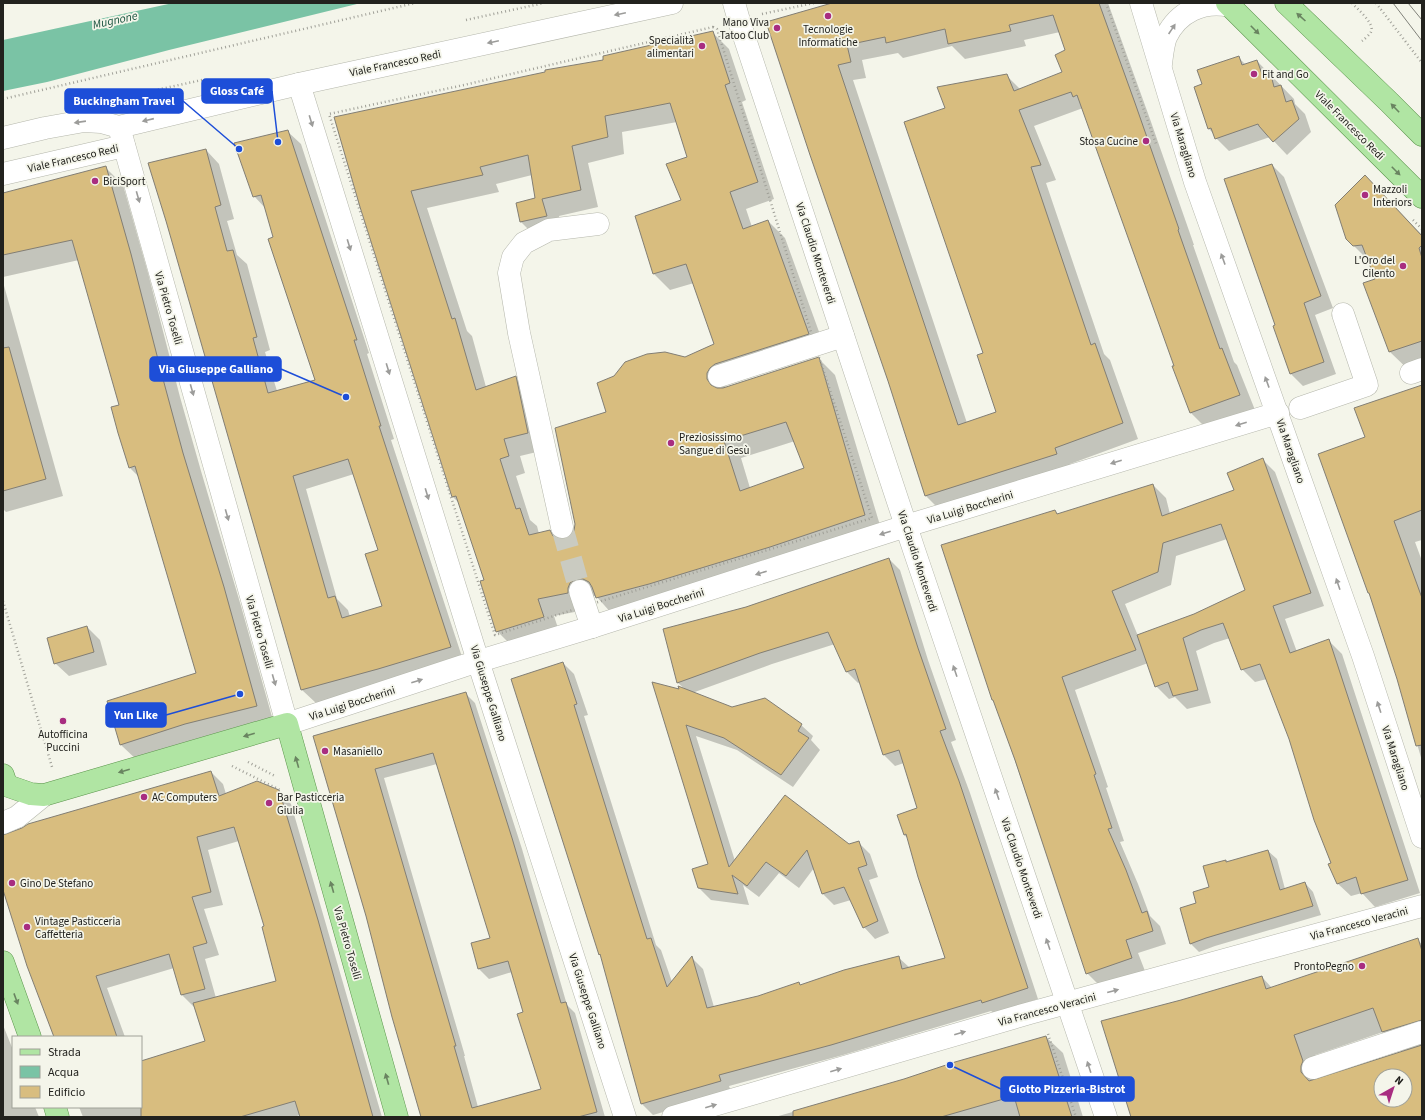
<svg xmlns="http://www.w3.org/2000/svg" width="1425" height="1120" font-family="'Source Sans 3',sans-serif">
  <rect width="100%" height="100%" fill="#f4f5ea"/>
  <polygon fill="#7ac3a5" points="173,3 361,3 169,50 47,82 3,91 3,40"/>
  <g fill="#0003" fill-rule="evenodd">
    <path d="M835,3H1108L1150,119L1194,245H1193L1234,362L1237,365L1255,410L1206,428L1191,413L1173,367L1175,366L1083,108L1034,126L1056,180L1046,183L1104,354L1110,360L1138,439L1070,464L1072,469L941,511L925,495L889,381L811,154ZM1060,32L1066,50L1064,73L1021,90L1006,75L946,108L984,354L998,413L967,423L853,80L866,78L862,60L898,53L903,58L952,46L965,59L1026,46L1024,40Z"/>
    <path d="M712,32L729,49L746,100L742,102L774,199L746,209L752,227L768,221L785,238L826,351L726,385L725,388L818,358L835,375L882,532L613,615L596,596H594L587,600L585,610L554,616L560,634L514,648L497,631L485,581L459,503L453,497L335,118L604,61ZM677,122L688,158L683,201L653,273L670,290L694,283L716,344L685,358L607,412L575,531L571,537L565,540H558L550,531L539,534L537,526L530,520L516,476L525,473L520,456L545,450L532,394L515,377L486,387L472,336L467,331L427,208L499,192L496,184L532,175L536,199L521,222L538,239L563,233L559,216L598,207L588,163L624,154L622,132ZM795,441L806,469L750,488L741,458Z"/>
    <polygon points="1238,57 1246,65 1257,61 1294,99 1295,104 1305,114 1311,132 1287,155 1270,137 1229,151 1216,138 1214,134 1209,129 1195,88 1203,85"/>
    <path d="M287,131L301,144L369,353L367,354L394,439L391,440L463,660L316,703L302,690L167,220L206,150L219,164L234,219L227,221L237,255L247,264L270,350L265,352L277,391L316,380L266,209L254,196ZM354,474L379,550L383,607L350,617L348,610L337,599L306,489Z"/>
    <polygon points="1272,165 1284,177 1333,308 1315,315 1336,374 1303,386 1291,374 1276,326"/>
    <polygon points="106,168 123,185 148,273 180,397 201,471 241,606 274,724 139,762 121,745 108,702 197,673 140,478 130,468 120,406 79,260 3,277 3,194"/>
    <polygon points="1365,176 1422,235 1422,374 1415,376 1390,352 1364,284 1376,280 1369,261 1347,239"/>
    <polygon points="3,282 63,496 6,512 3,509"/>
    <polygon points="1422,386 1422,540 1415,542 1422,561 1422,761 1398,678 1366,438"/>
    <path d="M1262,459L1275,472L1324,606L1285,619L1297,652L1329,641L1342,654L1420,893L1375,907L1362,893L1351,896L1337,883L1290,738L1267,679L1255,682L1242,669L1230,638L1214,643L1196,651L1211,703L1187,709L1175,697L1169,699L1156,686L1148,663L1075,690L1108,787L1106,788L1124,841L1120,842L1138,884L1150,916L1160,926L1166,944L1138,953L1145,971L1100,986L1087,973L995,702L1055,511L1058,515L1153,485L1166,498L1170,514L1235,491ZM1227,539L1246,591L1195,615L1138,636L1125,604L1171,585L1176,556Z"/>
    <polygon points="889,559 900,570 928,660 956,740 951,742 970,793 1038,999 994,1013 991,1011 843,1055 729,1086 731,1092 653,1115 642,1104 602,956 599,954 563,663 574,674 588,715 584,716 641,897 656,945 661,950 672,982 692,958 703,969 714,1007 758,997 799,984 801,986 898,957 910,968 947,959 909,839 904,835 919,809 904,763 895,766 884,755 860,682 858,683 847,672 835,644 772,664 692,693 732,708 801,725 813,736 811,740 820,750 793,787 737,750 696,736 735,861 785,796 848,846 858,842 870,854 878,877 869,880 889,933 875,939 864,927 851,900 834,905 822,893 814,868 799,888 779,873 759,897 743,885 749,905 711,900 699,888 709,864 653,684 680,691 686,690 678,683 665,630 746,608"/>
    <polygon points="87,627 100,640 107,665 69,676 55,663"/>
    <path d="M465,693L475,703L522,849L567,1005L575,1013L605,1117H423L368,922L314,736ZM437,764L492,939L472,944L479,969L489,979L512,972L524,1013L542,1090L478,1107L464,1056H465L384,778Z"/>
    <path d="M211,772L223,784L226,794L279,791L291,804L382,1117H301L300,1115L294,1117H83L79,1107H141V1062L206,1042L194,1007L182,995L174,968L107,988L125,1037H54L28,965L3,886V837ZM239,841L265,926L278,982L216,998L205,959L219,955L204,909L223,905L208,850Z"/>
    <polygon points="1268,851 1277,859 1285,889 1305,883 1313,892 1321,915 1215,946 1199,952 1191,944 1197,903 1210,888 1225,861 1227,863"/>
    <path d="M1417,940L1422,944V1117H1133L1182,1001L1262,977L1272,988ZM1383,1032L1403,1052L1322,1079L1315,1055ZM1381,1076H1405V1100H1381Z"/>
    <polygon points="3,1025 13,1050 13,1107 35,1107 39,1117 3,1117"/>
    <polygon points="1046,1037 1063,1053 1083,1117 775,1117 905,1080"/>
  </g>
  <g fill="#d8bd7f" stroke="#827e74" fill-rule="evenodd">
    <path d="M832,3H1099L1135,103L1179,229L1178,230L1220,349L1222,348L1240,395L1190,413L1172,366H1174L1077,95L1073,97L1071,92L1019,110L1041,165L1031,167L1091,345L1095,343L1123,423L1055,448L1057,454L925,496L888,381L810,155L766,22ZM1053,15L1065,50L1055,55L1062,72L1014,91L1007,74L937,87L945,108L904,122L983,353L977,355L996,412L958,425L838,65L851,62L847,45L885,37L886,43L945,29L948,44L1011,31L1009,25Z"/>
    <path d="M713,31L730,83L725,85L758,182L730,192L743,229L768,220L809,334L715,364L710,368L707,373V379L711,385L717,388H723L819,357L865,515L770,547L649,584L596,598L592,587L589,582L583,579H576L570,583L568,588V593L538,599L544,617L496,632L480,581L484,580L456,496L452,497L360,207L334,117L545,72V70L603,60V56ZM670,103L687,157L666,164L681,200L635,216L653,274L686,264L714,344L685,357L665,352L647,354L625,362L614,376L597,383L606,412L555,428L575,524L574,531L570,536L564,539H558L553,536L550,530L529,535L520,508L516,509L500,459L509,456L504,439L528,433L516,376L476,390L455,318L452,319L411,191L483,175L480,167L528,155L535,198L516,203L520,222L547,216L542,199L581,190L572,146L608,137L605,116ZM786,422L804,468L740,491L724,441Z"/>
    <polygon points="1239,56 1242,65 1257,60 1263,77 1271,75 1274,87 1281,85 1286,102 1292,100 1299,119 1273,142 1259,126 1258,124 1215,139 1211,128 1208,129 1194,87 1202,84 1197,70"/>
    <path d="M288,130L357,340H354L381,426H379L451,647L378,669L301,690L166,221L148,163L206,149L221,205L215,207L227,251L233,250L257,337L253,338L268,393L315,380L268,239L273,237L261,195L253,197L234,143ZM348,459L378,550L365,554L382,606L342,618L335,596L328,598L293,476Z"/>
    <polygon points="1272,164 1321,296 1304,303 1324,362 1290,374 1273,326 1275,325 1224,179"/>
    <polygon points="106,166 131,254 163,379 183,453 224,587 257,706 185,724 120,745 107,701 196,673 135,466 129,468 118,433 111,407 119,405 72,240 3,255 3,193"/>
    <polygon points="1365,175 1422,236 1422,245 1419,248 1422,258 1422,341 1389,352 1363,283 1375,279 1362,245 1353,246 1346,239 1335,205"/>
    <polygon points="9,347 46,479 3,491 3,348"/>
    <polygon points="1422,385 1422,510 1394,521 1422,598 1422,745 1416,746 1397,679 1369,593 1368,593 1318,454 1365,437 1354,408"/>
    <polygon points="1263,458 1311,593 1273,606 1290,653 1329,639 1408,880 1361,894 1356,877 1337,884 1328,864 1331,863 1314,820 1289,739 1260,664 1241,670 1223,623 1201,630 1183,638 1198,690 1173,696 1168,682 1155,687 1137,635 1194,614 1245,590 1221,524 1163,543 1158,572 1112,591 1136,650 1062,677 1096,774 1094,775 1112,828 1108,829 1126,870 1142,913 1147,911 1153,931 1126,940 1132,958 1086,974 1015,760 993,700 992,700 941,545 1055,510 1057,514 1153,484 1162,516 1234,490 1227,473"/>
    <polygon points="889,558 918,648 946,729 940,731 959,781 1028,988 982,1003 981,1000 831,1045 719,1075 721,1081 641,1104 600,954 599,955 511,679 563,662 577,704 574,705 630,885 647,939 651,938 667,987 692,956 707,1008 758,996 799,982 800,985 844,970 899,956 902,969 945,958 918,877 906,834 904,835 897,815 917,808 899,750 883,755 855,669 846,672 828,632 760,653 677,683 663,629 746,607"/>
    <polygon points="87,626 94,652 54,664 47,638"/>
    <polygon points="652,682 679,689 678,686 732,707 765,698 802,724 798,731 809,738 781,775 724,738 686,725 729,867 785,795 849,844 859,841 867,865 858,868 878,921 863,928 844,887 822,894 807,850 786,876 766,862 747,886 732,875 738,894 698,888 692,869 708,864"/>
    <path d="M466,692L512,838L561,1003L566,1002L597,1112L578,1117H421L392,1017L366,916L313,736ZM433,753L490,938L471,943L478,969L508,961L523,1012L517,1014L541,1089L472,1108L454,1046H456L375,769Z"/>
    <polygon points="211,771 219,796 257,781 279,790 318,920 373,1117 300,1117 295,1101 240,1117 141,1117 141,1061 205,1041 193,1003 276,981 262,927 264,926 234,827 197,837 211,892 192,897 207,943 193,947 205,989 181,995 169,954 96,976 117,1037 54,1037 27,966 3,890 3,835 22,828 28,824"/>
    <polygon points="1268,850 1280,890 1305,882 1313,906 1206,938 1190,944 1180,908 1196,903 1193,892 1209,887 1203,866 1226,860 1226,862"/>
    <path d="M1418,938L1422,951V1020L1382,1032L1373,1008L1294,1035L1303,1061L1301,1066V1072L1309,1081L1422,1045V1117H1131L1101,1021L1181,1000L1262,976L1266,989ZM1381,1076H1405V1100H1381Z"/>
    <polygon points="1046,1036 1072,1117 1020,1117 1014,1096 941,1117 793,1117 793,1111 904,1079 955,1062"/>
  </g>
  <g fill="none" stroke-linecap="round" stroke-linejoin="round">
    <polyline stroke="#cacbc1" stroke-width="22" stroke-dasharray="22 11" stroke-linecap="butt" points="562,527 580,591"/>
    <g stroke="#b5b7ac" stroke-width="23">
      <g id="minor">
        <polyline points="734,3 740,24 914,550 1106,1117"/>
        <polyline points="1141,3 1195,182 1363,656 1422,837"/>
        <path d="M1161,64C1162,56 1163,45 1166,37C1178,12 1203,0 1230,6"/>
        <polyline points="299,84 478,661 625,1117"/>
        <polyline points="119,127 287,724 463,666 592,627 906,526 1278,413"/>
        <polyline points="3,138 45,128 84,121 101,122 119,127 299,84 672,3"/>
        <polyline points="3,174 124,146"/>
        <polyline points="1411,373 1422,369"/>
        <polyline points="719,376 843,336"/>
        <polyline points="1300,408 1367,385 1343,314"/>
        <polyline points="562,527 519,333 509,273 513,257 524,243 549,230 598,224"/>
        <polyline points="580,591 592,627"/>
        <polyline points="3,823 17,817 44,795"/>
        <polyline points="1313,1068 1422,1032"/>
        <polyline points="673,1117 1030,1013 1422,906"/>
      </g>
    </g>
    <g stroke="#5c954d" stroke-width="23">
      <g id="major">
        <polyline points="1227,3 1422,197"/>
        <polyline points="1286,3 1389,102 1422,135"/>
        <polyline points="3,775 6,784 8,786 31,794 44,795 287,724 397,1117"/>
        <polyline points="3,962 30,1037"/>
        <polyline points="55,1107 58,1117"/>
      </g>
    </g>
    <g stroke="#a0a098" stroke-width="2.5" stroke-dasharray="1 3" stroke-linecap="butt">
      <polyline points="1106,3 1156,144"/>
      <path d="M1352,3C1357,9 1375,23 1371,32C1369,35 1365,39 1362,41"/>
      <polyline points="1376,3 1422,63"/>
      <polyline points="762,14 814,3"/>
      <polyline points="466,20 544,3"/>
      <polygon points="713,27 717,29 815,345 872,518 585,606 495,635 329,114 464,85"/>
      <polyline points="3,99 415,3"/>
      <polyline points="115,99 202,80"/>
      <polyline points="1413,220 1422,229"/>
      <polyline points="3,601 52,767"/>
      <polyline points="248,762 275,776"/>
      <polyline points="232,766 280,790"/>
      <polyline points="1048,1034 1076,1117"/>
    </g>
    <use href="#minor" stroke="#fff" stroke-width="22"/>
    <use href="#major" stroke="#b0e5a3" stroke-width="22"/>
    <g stroke="#81827a" stroke-width="1">
      <polyline points="1393,3 1422,41"/>
      <polyline points="1408,3 1422,20"/>
    </g>
  </g>
  <defs><path id="oneway-solid" d="M-6-.8H1V-3.2L6.5 0L1 3.2V.8H-6Z"/></defs>
  <g fill="#9c9c9a">
    <use href="#oneway-solid" transform="translate(620 14) rotate(168)"/>
    <use href="#oneway-solid" transform="translate(1172 29) rotate(-56)"/>
    <use href="#oneway-solid" transform="translate(493 42) rotate(168)"/>
    <use href="#oneway-solid" transform="translate(148 120) rotate(167)"/>
    <use href="#oneway-solid" transform="translate(311 121) rotate(73)"/>
    <use href="#oneway-solid" transform="translate(80 122) rotate(172)"/>
    <use href="#oneway-solid" transform="translate(138 197) rotate(74)"/>
    <use href="#oneway-solid" transform="translate(349 245) rotate(73)"/>
    <use href="#oneway-solid" transform="translate(1223 259) rotate(-110)"/>
    <use href="#oneway-solid" transform="translate(388 369) rotate(73)"/>
    <use href="#oneway-solid" transform="translate(1267 382) rotate(-110)"/>
    <use href="#oneway-solid" transform="translate(192 390) rotate(74)"/>
    <use href="#oneway-solid" transform="translate(1241 424) rotate(163)"/>
    <use href="#oneway-solid" transform="translate(1116 462) rotate(163)"/>
    <use href="#oneway-solid" transform="translate(427 494) rotate(73)"/>
    <use href="#oneway-solid" transform="translate(227 515) rotate(74)"/>
    <use href="#oneway-solid" transform="translate(885 533) rotate(162)"/>
    <use href="#oneway-solid" transform="translate(761 573) rotate(162)"/>
    <use href="#oneway-solid" transform="translate(1338 584) rotate(-109)"/>
    <use href="#oneway-solid" transform="translate(955 671) rotate(-109)"/>
    <use href="#oneway-solid" transform="translate(274 680) rotate(74)"/>
    <use href="#oneway-solid" transform="translate(417 681) rotate(-18)"/>
    <use href="#oneway-solid" transform="translate(1379 707) rotate(-108)"/>
    <use href="#oneway-solid" transform="translate(997 794) rotate(-109)"/>
    <use href="#oneway-solid" transform="translate(1048 944) rotate(-109)"/>
    <use href="#oneway-solid" transform="translate(1113 991) rotate(-15)"/>
    <use href="#oneway-solid" transform="translate(960 1033) rotate(-16)"/>
    <use href="#oneway-solid" transform="translate(1089 1067) rotate(-108)"/>
    <use href="#oneway-solid" transform="translate(836 1070) rotate(-16)"/>
    <use href="#oneway-solid" transform="translate(711 1106) rotate(-16)"/>
  </g>
  <g fill="#698460">
    <use href="#oneway-solid" transform="translate(1301 17) rotate(-138)"/>
    <use href="#oneway-solid" transform="translate(1255 30) rotate(45)"/>
    <use href="#oneway-solid" transform="translate(1395 108) rotate(-134)"/>
    <use href="#oneway-solid" transform="translate(1396 171) rotate(45)"/>
    <use href="#oneway-solid" transform="translate(249 735) rotate(164)"/>
    <use href="#oneway-solid" transform="translate(297 762) rotate(-106)"/>
    <use href="#oneway-solid" transform="translate(124 771) rotate(164)"/>
    <use href="#oneway-solid" transform="translate(332 887) rotate(-106)"/>
    <use href="#oneway-solid" transform="translate(16 999) rotate(70)"/>
    <use href="#oneway-solid" transform="translate(387 1079) rotate(-106)"/>
  </g>
  <g fill="#a82d80" stroke="#f4f5ea" stroke-width="1.5">
    <circle cx="828" cy="16" r="4"/>
    <circle cx="777" cy="28" r="4"/>
    <circle cx="702" cy="46" r="4"/>
    <circle cx="1254" cy="74" r="4"/>
    <circle cx="1146" cy="141" r="4"/>
    <circle cx="95" cy="181" r="4"/>
    <circle cx="1365" cy="195" r="4"/>
    <circle cx="1403" cy="266" r="4"/>
    <circle cx="671" cy="443" r="4"/>
    <circle cx="63" cy="721" r="4"/>
    <circle cx="325" cy="751" r="4"/>
    <circle cx="144" cy="797" r="4"/>
    <circle cx="269" cy="803" r="4"/>
    <circle cx="12" cy="883" r="4"/>
    <circle cx="27" cy="927" r="4"/>
    <circle cx="1362" cy="966" r="4"/>
  </g>
  <g text-anchor="middle" stroke-width="3.5" stroke-linejoin="round" paint-order="stroke">
    <g font-size="11" fill="#22221e" stroke="#f4f5ea" text-anchor="start">
      <text x="769" y="26" text-anchor="end">Mano Viva<tspan x="769" dy="13">Tatoo Club</tspan></text>
      <text x="828" y="33" text-anchor="middle">Tecnologie<tspan x="828" dy="13">Informatiche</tspan></text>
      <text x="694" y="44" text-anchor="end">Specialità<tspan x="694" dy="13">alimentari</tspan></text>
      <text x="1262" y="78">Fit and Go</text>
      <text x="1138" y="145" text-anchor="end">Stosa Cucine</text>
      <text x="103" y="185">BiciSport</text>
      <text x="1373" y="193">Mazzoli<tspan x="1373" dy="13">Interiors</tspan></text>
      <text x="1395" y="264" text-anchor="end">L'Oro del<tspan x="1395" dy="13">Cilento</tspan></text>
      <text x="679" y="441">Preziosissimo<tspan x="679" dy="13">Sangue di Gesù</tspan></text>
      <text x="63" y="738" text-anchor="middle">Autofficina<tspan x="63" dy="13">Puccini</tspan></text>
      <text x="333" y="755">Masaniello</text>
      <text x="152" y="801">AC Computers</text>
      <text x="277" y="801">Bar Pasticceria<tspan x="277" dy="13">Giulia</tspan></text>
      <text x="20" y="887">Gino De Stefano</text>
      <text x="35" y="925">Vintage Pasticceria<tspan x="35" dy="13">Caffetteria</tspan></text>
      <text x="1354" y="970" text-anchor="end">ProntoPegno</text>
    </g>
    <g font-size="11" fill="#22221e" stroke="#f4f5ea">
      <text transform="translate(395 63) rotate(-12)" y="4">Viale Francesco Redi</text>
      <text transform="translate(1350 125) rotate(45)" y="4">Viale Francesco Redi</text>
      <text transform="translate(1184 145) rotate(73)" y="4">Via Maragliano</text>
      <text transform="translate(73 158) rotate(-13)" y="4">Viale Francesco Redi</text>
      <text transform="translate(816 253) rotate(72)" y="4">Via Claudio Monteverdi</text>
      <text transform="translate(169 308) rotate(74)" y="4">Via Pietro Toselli</text>
      <text transform="translate(1291 451) rotate(71)" y="4">Via Maragliano</text>
      <text transform="translate(970 507) rotate(-17)" y="4">Via Luigi Boccherini</text>
      <text transform="translate(918 561) rotate(72)" y="4">Via Claudio Monteverdi</text>
      <text transform="translate(661 605) rotate(-18)" y="4">Via Luigi Boccherini</text>
      <text transform="translate(260 632) rotate(74)" y="4">Via Pietro Toselli</text>
      <text transform="translate(489 693) rotate(73)" y="4">Via Giuseppe Galliano</text>
      <text transform="translate(352 703) rotate(-18)" y="4">Via Luigi Boccherini</text>
      <text transform="translate(1396 758) rotate(72)" y="4">Via Maragliano</text>
      <text transform="translate(1022 868) rotate(71)" y="4">Via Claudio Monteverdi</text>
      <text transform="translate(1359 923) rotate(-15)" y="4">Via Francesco Veracini</text>
      <text transform="translate(348 943) rotate(74)" y="4">Via Pietro Toselli</text>
      <text transform="translate(588 1001) rotate(72)" y="4">Via Giuseppe Galliano</text>
      <text transform="translate(1047 1009) rotate(-15)" y="4">Via Francesco Veracini</text>
    </g>
    <g font-size="12" font-style="italic" fill="#18523e" stroke="#f4f5ea">
      <text transform="translate(115 20) rotate(-12)" y="4">Mugnone</text>
    </g>
  </g>
  <path fill="none" stroke="#1d4ed8" stroke-width="1.5" d="M278 142L272 91M239 149L183 101M346 397L281 369M240 694L166 715M950 1065L1001 1089"/>
  <g fill="#1d4ed8" stroke="#f4f5ea" stroke-width="1.5">
    <circle cx="278" cy="142" r="4"/>
    <circle cx="239" cy="149" r="4"/>
    <circle cx="346" cy="397" r="4"/>
    <circle cx="240" cy="694" r="4"/>
    <circle cx="950" cy="1065" r="4"/>
  </g>
  <g fill="#1d4ed8" stroke="#1d4ed8" stroke-width="1.5">
    <rect x="202" y="79" width="70" height="24" rx="4"/>
    <rect x="65" y="89" width="118" height="24" rx="4"/>
    <rect x="150" y="357" width="131" height="24" rx="4"/>
    <rect x="106" y="703" width="60" height="24" rx="4"/>
    <rect x="1001" y="1077" width="133" height="24" rx="4"/>
  </g>
  <g font-size="12" text-anchor="middle" font-weight="bold" fill="#fff">
    <text x="237" y="95">Gloss Café</text>
    <text x="124" y="105">Buckingham Travel</text>
    <text x="216" y="373">Via Giuseppe Galliano</text>
    <text x="136" y="719">Yun Like</text>
    <text x="1067" y="1093">Giotto Pizzeria-Bistrot</text>
  </g>
  <rect width="1425" height="1120" fill="none" stroke="#22221e" stroke-width="8"/>
  <rect x="12" y="1036" width="130" height="72" fill="#f4f5ea" stroke="#a0a198"/>
  <rect x="20" y="1049" width="20" height="6" fill="#b0e5a3" stroke="#a0a198"/>
  <text x="48" y="1056" font-size="12" fill="#22221e">Strada</text>
  <rect x="20" y="1066" width="20" height="12" fill="#7ac3a5" stroke="#a0a198"/>
  <text x="48" y="1076" font-size="12" fill="#22221e">Acqua</text>
  <rect x="20" y="1086" width="20" height="12" fill="#d8bd7f" stroke="#a0a198"/>
  <text x="48" y="1096" font-size="12" fill="#22221e">Edificio</text>
  <g transform="translate(1393 1088) rotate(39)"><circle r="19" fill="#f4f5ea" stroke="#a0a198"/>
  <path d="M0-3L7 15L0 10L-7 15Z" fill="#a82d80"/>
  <text y="-6" font-size="11" font-weight="bold" text-anchor="middle" fill="#22221e">N</text>
  </g>
</svg>
